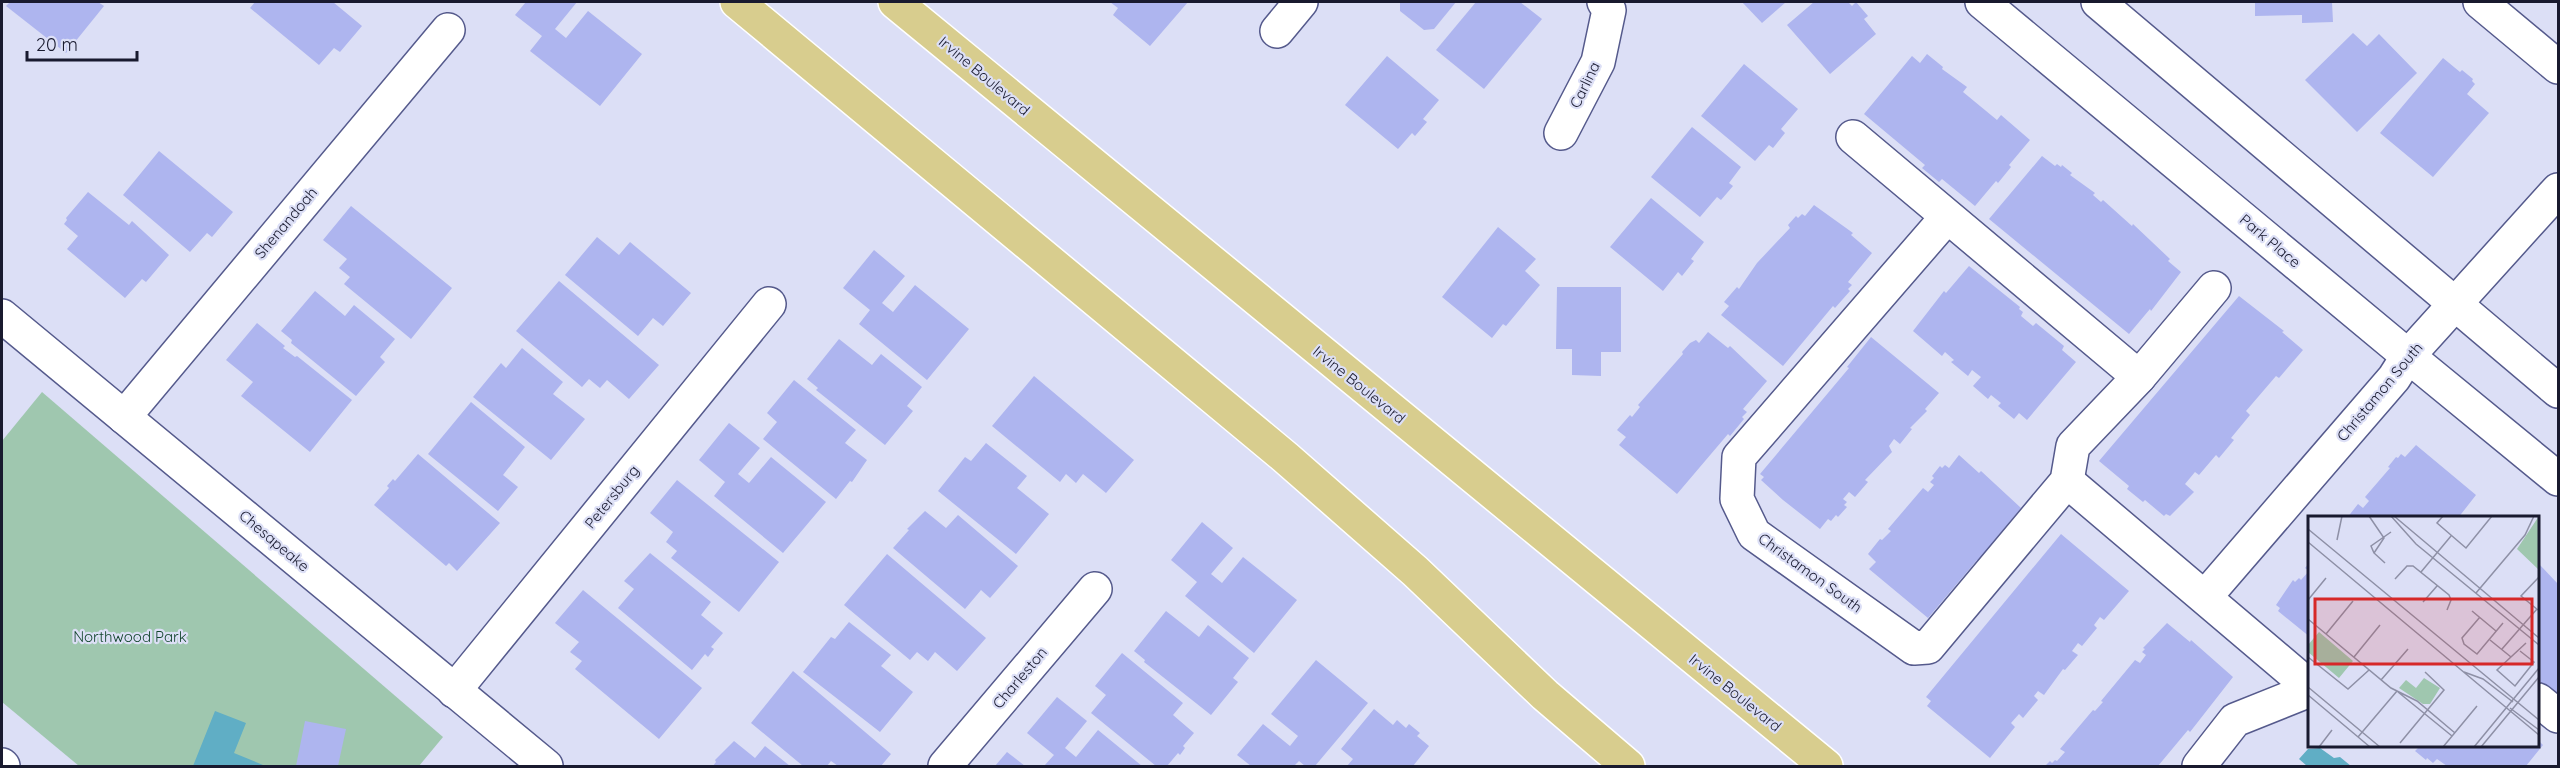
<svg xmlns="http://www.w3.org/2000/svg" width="2560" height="768" font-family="Quicksand,sans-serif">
  <rect width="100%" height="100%" fill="#dcdff6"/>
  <polygon fill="#9fc7af" points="42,392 443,737 419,766 79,766 2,702 2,441"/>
  <g fill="#60aec5">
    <polygon points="215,711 246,723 234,753 263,765 262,766 193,766"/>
    <polygon points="2320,748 2334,758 2340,757 2351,766 2307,766 2299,759 2308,749"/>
  </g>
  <g fill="#aeb5ef">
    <polygon points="10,2 98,2 104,6 66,53 6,6"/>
    <polygon points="255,2 333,2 362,26 340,52 334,48 319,65 250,8"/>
    <polygon points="526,2 577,2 555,29 566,38 588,11 642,54 600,106 530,51 542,36 515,15"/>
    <polygon points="1110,2 1188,2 1150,46 1113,15 1118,8"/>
    <polygon points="1400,2 1456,2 1434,29 1424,30 1400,11"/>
    <polygon points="1476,2 1520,2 1542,19 1484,89 1436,50"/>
    <polygon points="1742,2 1786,2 1762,23"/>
    <polygon points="1814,2 1848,2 1852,6 1856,2 1868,16 1864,19 1876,34 1830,74 1787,25"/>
    <polygon points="2255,2 2332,2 2333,22 2302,23 2302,15 2255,16"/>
    <polygon points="2353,33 2367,46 2379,34 2417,73 2357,132 2305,80"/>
    <polygon points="1927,54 1943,67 1942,69 1967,87 1963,92 1997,120 2001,115 2030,140 2009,165 2011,167 1998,183 1996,181 1975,206 1942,179 1939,182 1922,168 1925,165 1864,114 1912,56 1920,63"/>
    <polygon points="1387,56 1439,100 1423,119 1427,122 1415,136 1412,133 1398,149 1345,105"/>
    <polygon points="2443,58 2460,72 2462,70 2473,79 2472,81 2475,84 2467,94 2489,113 2433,177 2380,133"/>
    <polygon points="1744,64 1798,109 1781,129 1785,133 1773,148 1769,145 1755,161 1701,116"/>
    <polygon points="1692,127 1741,167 1729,183 1733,186 1721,200 1717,197 1700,217 1651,177"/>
    <polygon points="159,151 233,212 212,237 207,233 190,252 123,195"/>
    <polygon points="2042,156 2055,166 2057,164 2061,167 2062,165 2072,173 2070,175 2095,193 2093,195 2101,202 2103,200 2132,226 2133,224 2170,259 2168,261 2181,272 2151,311 2150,309 2129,334 1989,219"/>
    <polygon points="88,192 129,225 132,221 169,255 146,282 142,279 125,298 67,249 78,236 64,224 67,220 66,218"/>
    <polygon points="1651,198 1704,242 1691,259 1694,261 1682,276 1678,272 1663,291 1610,247"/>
    <polygon points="1814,205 1853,233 1851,235 1872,253 1848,282 1852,285 1848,289 1850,291 1835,308 1833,306 1783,366 1721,315 1729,306 1724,302 1737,287 1739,289 1757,263 1790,228 1788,225 1796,216 1798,218 1802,214 1805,216"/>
    <polygon points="351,206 452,288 411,339 344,284 350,277 339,268 347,259 323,240"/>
    <polygon points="1498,227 1536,259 1525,271 1540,285 1506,326 1503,324 1492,338 1442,297"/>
    <polygon points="597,237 619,255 630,242 691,293 663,326 653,318 638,336 565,275"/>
    <polygon points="874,250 905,276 882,303 893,312 915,285 969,329 927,380 859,324 870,310 843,288"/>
    <polygon points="1969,266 2020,307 2019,309 2023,312 2021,316 2033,326 2036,323 2064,346 2062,350 2076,362 2027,420 2019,413 2014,419 1998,406 2001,403 1991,395 1988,399 1973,386 1981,377 1972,370 1968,376 1951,362 1954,360 1945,352 1942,356 1913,331 1944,291 1946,293"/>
    <polygon points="559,281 659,365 629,399 607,380 600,388 589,379 582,387 516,331"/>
    <polygon points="1557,287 1621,287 1621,352 1601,352 1601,376 1572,375 1572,349 1556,349"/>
    <polygon points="315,291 345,316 354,305 395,339 380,357 385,362 356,396 291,343 292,340 281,331"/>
    <polygon points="2239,296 2284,331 2282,332 2303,350 2279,378 2276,376 2246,411 2250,415 2231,438 2234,440 2219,458 2216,455 2199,475 2195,472 2185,484 2194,492 2170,516 2166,514 2164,516 2145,500 2143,502 2127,489 2129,486 2099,461"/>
    <polygon points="257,323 285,346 283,348 295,357 297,356 352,400 310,452 241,396 253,382 226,360"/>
    <polygon points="1708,332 1728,348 1730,346 1767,381 1743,409 1747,412 1742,417 1744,419 1730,436 1728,434 1677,494 1619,445 1626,437 1617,430 1630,415 1632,417 1640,407 1638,405 1683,354 1682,352 1690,343 1696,340 1699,343"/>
    <polygon points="1871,337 1939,393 1925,409 1927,411 1910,428 1912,429 1900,444 1894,439 1889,446 1892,452 1865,480 1868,482 1855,497 1849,492 1843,499 1847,502 1844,505 1847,507 1838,517 1836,515 1831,521 1828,519 1820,529 1783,500 1761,480 1764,477 1760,474 1849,368 1847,367"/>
    <polygon points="839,339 872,365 881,354 922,387 907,406 913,411 885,445 816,390 818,388 807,379"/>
    <polygon points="522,348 563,382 553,394 585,419 551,460 473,397 501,363 506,368"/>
    <polygon points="1034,376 1134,460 1106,493 1083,474 1076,483 1066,474 1060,482 992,426"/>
    <polygon points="794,380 856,430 845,443 867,460 852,482 850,481 836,499 763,439 777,422 767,413"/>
    <polygon points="471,402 525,447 503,475 518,487 498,511 428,454"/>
    <polygon points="729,423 760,448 738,474 749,483 771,457 826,502 783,553 714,496 725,482 699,460"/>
    <polygon points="986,443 1027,476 1017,488 1049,514 1016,554 938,491 965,457 971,461"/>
    <polygon points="2416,445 2476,495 2458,518 2347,518 2358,504 2363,508 2369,501 2365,497 2390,468 2388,467 2396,457 2398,458 2401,454 2405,457"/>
    <polygon points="418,454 500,523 457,571 449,563 446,566 374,505 389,488 387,486 393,479 395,481"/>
    <polygon points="1959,455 1979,473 1981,471 2021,508 1992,543 1994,545 1979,562 1977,560 1928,618 1869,569 1876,562 1868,554 1880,539 1882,540 1891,531 1888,529 1923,488 1928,492 1934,485 1930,482 1934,478 1932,476 1940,466 1942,468 1945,465 1949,468"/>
    <polygon points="677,480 779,562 739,612 671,558 677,551 666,542 673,532 650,513"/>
    <polygon points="925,511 946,528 958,515 1018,566 990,598 981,590 965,609 893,548 909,530 907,529"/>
    <polygon points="1202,522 1233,548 1211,574 1222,583 1243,557 1297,600 1254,653 1185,596 1197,582 1171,560"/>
    <polygon points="2061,534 2129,591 2104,620 2100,617 2094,625 2097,628 2082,646 2078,643 2072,651 2078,655 2065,670 2063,669 2044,695 2038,691 2034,696 2038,700 2023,718 2019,714 2011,723 2015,727 1990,758 1927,706 1931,701 1926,697"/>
    <polygon points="650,553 711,602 701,615 723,633 711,647 714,649 708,657 705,654 692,670 618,608 634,589 624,581"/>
    <polygon points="887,554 986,638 957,671 935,652 928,661 917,652 910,660 844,605"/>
    <polygon points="2310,562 2310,637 2278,611 2280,608 2276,605 2293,580 2295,582 2299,578 2301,580 2309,571 2305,568"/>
    <polygon points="2538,563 2558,584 2558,695 2538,681"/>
    <polygon points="583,590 702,688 659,739 575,669 582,661 570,652 579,642 555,623"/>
    <polygon points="1166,611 1199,637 1208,625 1249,658 1233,678 1238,682 1211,715 1144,662 1145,660 1134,651"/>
    <polygon points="849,622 891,655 881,666 913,692 880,732 803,672 831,637 835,639"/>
    <polygon points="2167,623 2190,642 2191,640 2233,677 2190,732 2188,730 2158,766 2045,766 2050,761 2052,763 2055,760 2057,761 2065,752 2060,749 2093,710 2095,711 2103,702 2101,701 2135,660 2140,663 2146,655 2142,652 2145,649 2143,648"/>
    <polygon points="1122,653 1183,703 1173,715 1194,733 1183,746 1185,748 1180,755 1178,753 1167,766 1156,766 1091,713 1106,695 1095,686"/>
    <polygon points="1316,660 1368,703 1315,766 1305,766 1299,761 1294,766 1251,766 1237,755 1263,724 1290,746 1298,736 1271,714"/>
    <polygon points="793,671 891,754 881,766 838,766 831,761 827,766 803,766 751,723"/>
    <polygon points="1057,697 1087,721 1065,748 1076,757 1098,730 1142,766 1044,766 1054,755 1027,733"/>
    <polygon points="1374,709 1393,725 1397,720 1406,728 1409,724 1420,733 1417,736 1429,746 1413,766 1347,766 1353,759 1341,749"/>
    <polygon points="305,721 346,729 338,766 296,766"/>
    <polygon points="2538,740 2543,745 2526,766 2447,766 2437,759 2433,763 2427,758 2426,760 2415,751 2418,748 2416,746 2538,746"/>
    <polygon points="734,741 755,758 765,746 790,766 713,766 716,762 715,760"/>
    <polygon points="1007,752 1025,766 995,766"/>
  </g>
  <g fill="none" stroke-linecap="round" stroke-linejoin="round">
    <g stroke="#555a8c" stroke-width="36">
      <g id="street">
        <polyline points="2480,2 2558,67"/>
        <polyline points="1277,31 1301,2"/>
        <polyline points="1561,133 1598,62 1609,10 1604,2"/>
        <polyline points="1853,137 2139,377"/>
        <polyline points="1947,217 1739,457 1737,499 1754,534 1914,648 1928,647 2067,481 2073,446 2139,377 2214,288"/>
        <polyline points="2,316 546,766"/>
        <polyline points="124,417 448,30"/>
        <polyline points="2067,481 2310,687"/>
        <polyline points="2205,597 2394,378 2408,356 2558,190"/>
        <polyline points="454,691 769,304"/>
        <polyline points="2538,700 2558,716"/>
        <polyline points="2,765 3,766"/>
        <polyline points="945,766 1095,589"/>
        <polyline points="2199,766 2235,720 2310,690"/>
      </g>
    </g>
    <g stroke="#555a8c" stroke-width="36">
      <g id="secondary">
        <polyline points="1982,2 2408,356 2558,479"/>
        <polyline points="2098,2 2558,391"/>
      </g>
    </g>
    <g stroke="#fff" stroke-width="36">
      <g id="primary">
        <polyline points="737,2 1285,457 1415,571 1545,695 1628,766"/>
        <polyline points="895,2 1826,766"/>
      </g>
    </g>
    <use href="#street" stroke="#fff" stroke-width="33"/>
    <use href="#secondary" stroke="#fff" stroke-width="33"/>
    <use href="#primary" stroke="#d8cd8e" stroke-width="33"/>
  </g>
  <g text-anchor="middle" stroke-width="4.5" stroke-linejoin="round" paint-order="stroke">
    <g font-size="15" fill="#191a2f" stroke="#dcdff6">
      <text transform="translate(984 76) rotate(40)" y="5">Irvine Boulevard</text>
      <text transform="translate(1585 85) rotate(-64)" y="5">Carlina</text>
      <text transform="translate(286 223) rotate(-50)" y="5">Shenandoah</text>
      <text transform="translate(2270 241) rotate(40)" y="5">Park Place</text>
      <text transform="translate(1359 385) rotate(39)" y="5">Irvine Boulevard</text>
      <text transform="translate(2380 392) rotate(-50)" y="5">Christamon South</text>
      <text transform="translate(612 497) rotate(-51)" y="5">Petersburg</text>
      <text transform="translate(274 541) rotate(40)" y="5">Chesapeake</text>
      <text transform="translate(1810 573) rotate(36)" y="5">Christamon South</text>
      <text transform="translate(1020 678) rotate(-50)" y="5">Charleston</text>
      <text transform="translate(1735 693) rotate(39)" y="5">Irvine Boulevard</text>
    </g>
    <g font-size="15" fill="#12452d" stroke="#dcdff6">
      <text x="130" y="642">Northwood Park</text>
    </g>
  </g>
  <g transform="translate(2308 516)">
    <rect width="231" height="231" fill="#dcdff6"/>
    <path d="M231,0V54L209,33ZM11,116L45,145L31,162L0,136V129ZM116,162L132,172L122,188H115L91,172L98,164L108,172Z" fill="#9fc7af"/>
    <path fill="none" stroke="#8e90a6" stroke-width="1.5" d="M61,0L76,22L66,37L77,47M83,0L108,28L231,129M86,0L231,122M135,0L129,7L158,32L184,0M0,13L231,204M29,24L34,0M0,26L231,219M66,37L63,30L83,16M113,56L143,20M87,63L99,50H105L141,79L143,84L139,94M168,77L217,19L226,0M0,84L18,62M115,86L129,70M230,94L213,80L231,61M164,95L188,115M172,101L154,122L156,128L169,138L195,107M0,103L83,172L109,185L147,217M18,118L45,85M182,124L203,141M194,133L229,93M212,135L226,146L207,170L189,154L218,127M0,141L40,173L61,154M46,141L72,109M156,156L175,163L205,186M73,164L100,133M0,171L72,231M90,176L144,220M0,179L62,231M202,192L231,214M50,221L89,175M92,227L136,174L117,156M11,231L24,214M135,231L169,190M166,231L231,152M173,231L231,161"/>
    <path fill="#d62828" fill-opacity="0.15" stroke="#d62828" stroke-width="3" d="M7,83H224V148H7Z"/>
    <rect width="231" height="231" fill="none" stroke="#191a2f" stroke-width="3"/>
  </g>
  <rect width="2560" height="768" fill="none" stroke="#191a2f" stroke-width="6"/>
  <path d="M27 51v9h110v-9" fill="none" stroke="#191a2f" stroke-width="3"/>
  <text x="36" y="51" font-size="18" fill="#191a2f" stroke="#dcdff6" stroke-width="4.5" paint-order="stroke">20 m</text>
</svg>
